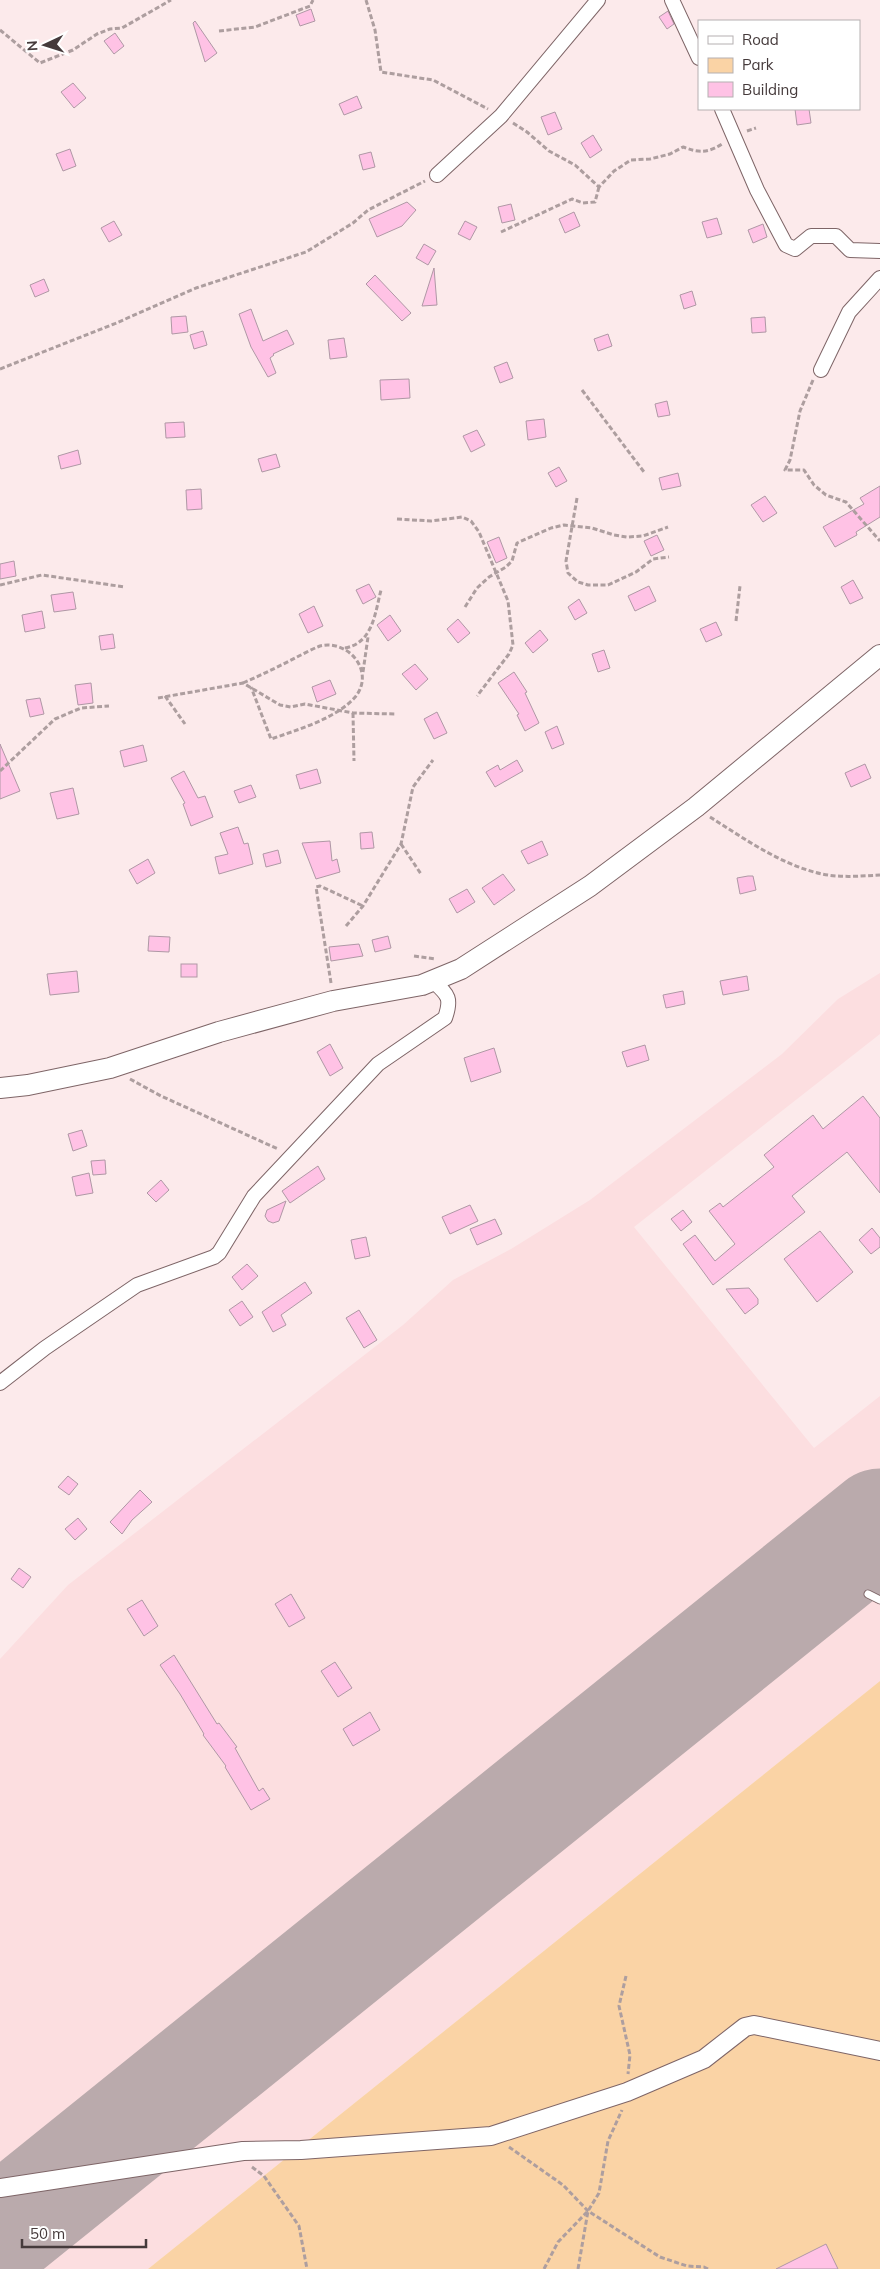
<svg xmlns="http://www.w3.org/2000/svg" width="880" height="2269" font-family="Mulish,sans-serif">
  <rect width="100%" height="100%" fill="#fceaeb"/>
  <polygon fill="#fcdee0" points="880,973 880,1034 634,1227 814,1448 880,1396 880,1681 148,2269 0,2269 0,1659 68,1585 403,1325 453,1280 511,1249 590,1200 782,1054 838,999"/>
  <polygon fill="#fad3a5" points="880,1681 880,2269 148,2269"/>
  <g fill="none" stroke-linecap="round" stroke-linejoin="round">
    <polyline stroke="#baaaac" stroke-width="111" points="0,2233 880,1524"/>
  </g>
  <g fill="#ffc2e5" stroke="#af98a5">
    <polygon points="311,9 315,21 300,26 296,15"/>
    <polygon points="668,11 674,24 667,29 659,17"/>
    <polygon points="195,21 217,53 205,62 193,23"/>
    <polygon points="115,33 124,46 114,54 104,41"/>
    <polygon points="73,83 86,98 74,108 61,92"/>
    <polygon points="357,96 362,108 344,115 339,104"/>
    <polygon points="795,109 809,109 811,123 797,125"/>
    <polygon points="555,112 562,129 548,135 541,117"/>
    <polygon points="593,135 602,150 590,158 581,143"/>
    <polygon points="70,149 76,166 63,171 56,154"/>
    <polygon points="371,152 375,167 363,170 359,155"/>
    <polygon points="407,202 416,210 402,226 377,237 369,219"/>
    <polygon points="511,204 515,220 502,223 498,207"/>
    <polygon points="574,212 580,226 565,233 559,219"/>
    <polygon points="717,218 722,234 707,238 702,222"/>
    <polygon points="114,221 122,235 109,242 101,228"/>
    <polygon points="465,221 477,227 470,240 458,234"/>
    <polygon points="763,224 767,237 753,243 748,230"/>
    <polygon points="424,244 436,251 428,265 416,258"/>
    <polygon points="434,268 437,305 422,306"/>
    <polygon points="375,275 411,313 402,321 366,284"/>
    <polygon points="44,279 49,291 35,297 30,285"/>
    <polygon points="692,291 696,305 684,309 680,295"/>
    <polygon points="251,309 263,341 287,330 294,344 273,354 274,355 270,358 276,373 268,377 251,347 239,314"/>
    <polygon points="186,316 188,332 172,334 171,317"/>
    <polygon points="765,317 766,332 752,333 751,318"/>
    <polygon points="203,331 207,345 194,349 190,335"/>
    <polygon points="608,334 612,346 598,351 594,339"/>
    <polygon points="344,338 347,357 330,359 328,340"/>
    <polygon points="507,362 513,378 500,383 494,367"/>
    <polygon points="409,379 410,398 381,400 380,380"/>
    <polygon points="667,401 670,415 658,417 655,404"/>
    <polygon points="544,419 546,437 528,440 526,421"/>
    <polygon points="184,422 185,437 166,438 165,423"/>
    <polygon points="477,430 485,445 471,452 463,436"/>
    <polygon points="78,450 81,464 61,469 58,456"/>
    <polygon points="276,454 280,467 262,472 258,459"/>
    <polygon points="559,467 567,481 556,487 548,473"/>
    <polygon points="678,473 681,486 662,490 659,478"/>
    <polygon points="880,486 880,517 856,532 857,535 835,547 823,527 864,504 860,498"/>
    <polygon points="201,489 202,509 187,510 186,490"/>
    <polygon points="765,496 777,513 763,522 751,505"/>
    <polygon points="657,535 664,550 651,556 644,541"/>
    <polygon points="499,537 507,558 496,563 487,542"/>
    <polygon points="14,561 16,576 0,579 0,564"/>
    <polygon points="853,580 863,598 850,604 841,587"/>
    <polygon points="369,584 376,597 363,604 356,590"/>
    <polygon points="649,586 656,601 635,611 628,596"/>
    <polygon points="73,592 76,609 54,612 51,595"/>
    <polygon points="579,599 587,613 575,620 568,607"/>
    <polygon points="314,606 323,626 308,633 299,614"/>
    <polygon points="42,611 45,628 25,632 22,615"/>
    <polygon points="390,615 401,631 388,641 377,625"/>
    <polygon points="458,619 470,633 458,643 447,629"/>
    <polygon points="716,622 722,635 706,642 700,629"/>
    <polygon points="540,630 548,640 533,653 525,643"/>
    <polygon points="113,634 115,648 101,650 99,636"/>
    <polygon points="604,650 610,668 598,672 592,654"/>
    <polygon points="415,664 428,679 416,690 402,674"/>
    <polygon points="514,672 527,692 525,693 539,723 525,731 517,715 519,714 498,683"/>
    <polygon points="330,680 336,694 317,702 312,687"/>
    <polygon points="91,683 93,703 78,705 75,685"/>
    <polygon points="40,698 44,714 30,717 26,700"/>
    <polygon points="437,712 447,733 434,739 424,719"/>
    <polygon points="557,726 564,744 552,749 545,732"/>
    <polygon points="0,744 20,791 0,799"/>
    <polygon points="143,745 147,761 124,767 120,751"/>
    <polygon points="517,760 523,771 495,787 486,772 498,765 500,770"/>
    <polygon points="865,764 871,778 851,787 845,773"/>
    <polygon points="317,769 321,783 300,789 296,775"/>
    <polygon points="184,771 198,798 205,796 213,817 191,826 183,804 185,803 171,778"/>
    <polygon points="251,785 256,797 239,803 234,791"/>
    <polygon points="73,788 79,814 57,819 50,793"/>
    <polygon points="238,827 244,844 248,843 253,864 219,874 215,857 228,854 220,833"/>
    <polygon points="372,832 374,848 361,849 360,833"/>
    <polygon points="330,841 332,861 337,859 340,872 316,879 302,843"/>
    <polygon points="542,841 548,855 528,864 521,851"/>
    <polygon points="278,850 281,863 266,867 263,854"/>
    <polygon points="148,859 155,873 137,884 129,870"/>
    <polygon points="503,874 515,890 494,905 482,888"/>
    <polygon points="748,876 753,876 756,890 740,894 737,878"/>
    <polygon points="467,889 475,902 457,913 449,899"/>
    <polygon points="149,936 170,937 169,952 148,951"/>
    <polygon points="388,936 391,948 375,952 372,940"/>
    <polygon points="359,944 363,956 331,961 329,947"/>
    <rect x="181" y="964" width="16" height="13"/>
    <polygon points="77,971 79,992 50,995 47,974"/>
    <polygon points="747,976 749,990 723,995 720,981"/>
    <polygon points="683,991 685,1004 666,1008 663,995"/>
    <polygon points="330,1044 343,1068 330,1076 317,1052"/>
    <polygon points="645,1045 649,1060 627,1067 622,1052"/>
    <polygon points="494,1048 501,1072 471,1082 464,1058"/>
    <polygon points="863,1096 880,1118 880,1193 847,1152 792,1196 805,1212 713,1285 683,1244 695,1235 715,1261 735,1244 709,1211 720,1203 723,1207 774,1167 764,1155 813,1115 823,1129"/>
    <polygon points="82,1130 87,1146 73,1151 68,1134"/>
    <polygon points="105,1160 106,1174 93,1175 91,1161"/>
    <polygon points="318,1166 325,1179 290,1203 282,1191"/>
    <polygon points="89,1173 93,1193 76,1196 72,1177"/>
    <polygon points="161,1180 169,1190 156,1202 147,1193"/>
    <polygon points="286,1201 279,1221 273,1223 268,1221 265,1216 267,1210"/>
    <polygon points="470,1205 478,1221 450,1234 442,1217"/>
    <polygon points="683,1210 692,1222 681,1231 671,1219"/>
    <polygon points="495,1219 502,1234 477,1245 470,1229"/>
    <polygon points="872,1228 880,1238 880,1247 871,1254 859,1240"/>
    <polygon points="820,1231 853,1272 817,1302 784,1259"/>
    <polygon points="366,1237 370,1256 355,1259 351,1240"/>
    <polygon points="247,1264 258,1276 242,1290 232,1277"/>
    <polygon points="305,1282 312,1293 281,1315 286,1325 273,1332 262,1312"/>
    <polygon points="749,1288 758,1299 758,1304 745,1314 726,1289"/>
    <polygon points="242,1301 253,1317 240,1326 229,1310"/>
    <polygon points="359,1310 377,1340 364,1348 346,1318"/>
    <polygon points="68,1476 78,1484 69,1495 58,1487"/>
    <polygon points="140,1490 152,1502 132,1520 122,1534 110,1522"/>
    <polygon points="78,1518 87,1529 75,1540 65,1529"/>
    <polygon points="19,1568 31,1577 23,1588 11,1579"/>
    <polygon points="291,1594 305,1618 289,1627 275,1604"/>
    <polygon points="142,1600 158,1626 144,1636 127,1609"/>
    <polygon points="174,1655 217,1724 219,1723 237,1747 235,1748 259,1791 263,1788 270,1799 251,1810 225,1767 226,1766 203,1735 204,1734 180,1694 160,1665"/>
    <polygon points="335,1662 352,1688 338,1697 321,1671"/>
    <polygon points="370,1712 380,1730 353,1746 343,1729"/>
    <polygon points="826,2244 838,2269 776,2269"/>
  </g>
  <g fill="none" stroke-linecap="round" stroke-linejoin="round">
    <g stroke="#7e6567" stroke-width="9">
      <polyline id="service" points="868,1594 880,1600"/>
    </g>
    <g stroke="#7e6567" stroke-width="16">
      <g id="minor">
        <polyline points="672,0 699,58"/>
        <polyline points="722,109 757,190 786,245 795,249 811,236 836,236 850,250 880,251"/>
        <polyline points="437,175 501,116 598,0"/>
        <polyline points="821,370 849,312 880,278"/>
        <path d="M0,1383L45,1348L137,1285L214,1257L219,1253L254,1196L378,1064L445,1018C452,998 448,995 434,982"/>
      </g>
    </g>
    <g stroke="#7e6567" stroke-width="20">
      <polyline id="tertiary" points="0,2188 243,2151 301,2150 491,2136 627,2092 704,2059 745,2027 754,2025 880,2051"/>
    </g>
    <g stroke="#7e6567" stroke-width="22">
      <polyline id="secondary" points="0,1088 28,1085 110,1068 219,1032 333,1001 422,985 461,969 590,886 696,807 880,655"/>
    </g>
    <g stroke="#ad9e9f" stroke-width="3" stroke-dasharray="5 2.5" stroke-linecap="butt">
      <polyline points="366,0 375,30 381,72 433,80 488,109"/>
      <polyline points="0,30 40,63 73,50 97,34 110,29 122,28 171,0"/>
      <polyline points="219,31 255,27 310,6 313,0"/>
      <path d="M513,123L527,132L549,151L575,165L599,187L614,171L631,160L650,159L670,154L683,147C699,153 708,153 722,144"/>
      <polyline points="747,131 756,128"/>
      <polyline points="501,232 572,199 583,203 595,202 599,187"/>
      <polyline points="0,369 114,324 196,288 306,252 353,223 368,210 425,181"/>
      <polyline points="813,380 800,411 790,460 785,470 804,470 814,485 826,495 846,502 880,541"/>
      <polyline points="582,390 644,472"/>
      <polyline points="577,498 566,561 568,573 578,582 588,585 608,585 636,572 653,559 669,557"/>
      <polyline points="397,519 431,521 462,517 471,521 479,532 508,601 513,645 509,654 477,696"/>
      <polyline points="0,585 42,575 125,587"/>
      <polyline points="465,607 477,588 489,577 506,567 512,561 517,543 551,528 564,525 592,528 614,535 627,537 643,536 668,527"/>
      <polyline points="736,621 740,586"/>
      <path d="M345,648C373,643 375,613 381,590"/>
      <polyline points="363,672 368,637"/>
      <path d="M243,683C261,675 278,667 295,658C303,654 312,649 320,646C348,639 375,671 356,696C338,718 297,730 271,739L251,687"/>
      <polyline points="165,696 185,724"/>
      <polyline points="158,698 243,683 280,705 291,707 305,704 353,713 395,714"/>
      <polyline points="353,713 354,761"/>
      <polyline points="0,771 55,719 81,708 109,706"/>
      <path d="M710,817C745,839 781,865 822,874C841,878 861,876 880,875"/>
      <polyline points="401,844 421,874"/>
      <polyline points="346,926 363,906 401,844 413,787 433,760"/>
      <polyline points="414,956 436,959"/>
      <polyline points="331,983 316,887 320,886 363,906"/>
      <polyline points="130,1079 161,1096 278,1149"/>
      <polyline points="626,1976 619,2006 630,2055 628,2074"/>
      <polyline points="509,2147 563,2185 588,2211 660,2257 687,2266 704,2267 708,2269"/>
      <polyline points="252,2167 264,2176 299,2226 307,2269"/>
      <polyline points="544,2269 558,2242 587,2212"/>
      <polyline points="578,2269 588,2211 599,2193 608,2141 622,2110"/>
    </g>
    <use href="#service" stroke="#fff" stroke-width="7"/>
    <use href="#minor" stroke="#fff" stroke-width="14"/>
    <use href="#tertiary" stroke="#fff" stroke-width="18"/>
    <use href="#secondary" stroke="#fff" stroke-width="20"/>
  </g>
  <rect x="698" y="20" width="162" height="90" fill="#ffffff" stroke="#b5b0b1"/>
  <rect x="708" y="36" width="25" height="8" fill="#ffffff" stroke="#b5b0b1"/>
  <text x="742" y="45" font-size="15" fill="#453a3b">Road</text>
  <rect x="708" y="58" width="25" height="15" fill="#fad3a5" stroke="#b5b0b1"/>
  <text x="742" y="70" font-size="15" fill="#453a3b">Park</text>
  <rect x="708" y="82" width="25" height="15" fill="#ffc2e5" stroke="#b5b0b1"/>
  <text x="742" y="95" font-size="15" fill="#453a3b">Building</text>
  <g transform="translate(45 45) rotate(266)" stroke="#ffffff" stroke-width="4" paint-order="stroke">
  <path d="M0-4L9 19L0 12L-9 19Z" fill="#453a3b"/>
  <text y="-8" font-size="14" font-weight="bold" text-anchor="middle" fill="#453a3b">N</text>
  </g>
  <path d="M22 2239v8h124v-8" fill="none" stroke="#453a3b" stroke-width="2.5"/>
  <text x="30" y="2239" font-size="15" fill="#453a3b" stroke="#ffffff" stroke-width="4" paint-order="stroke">50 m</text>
</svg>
